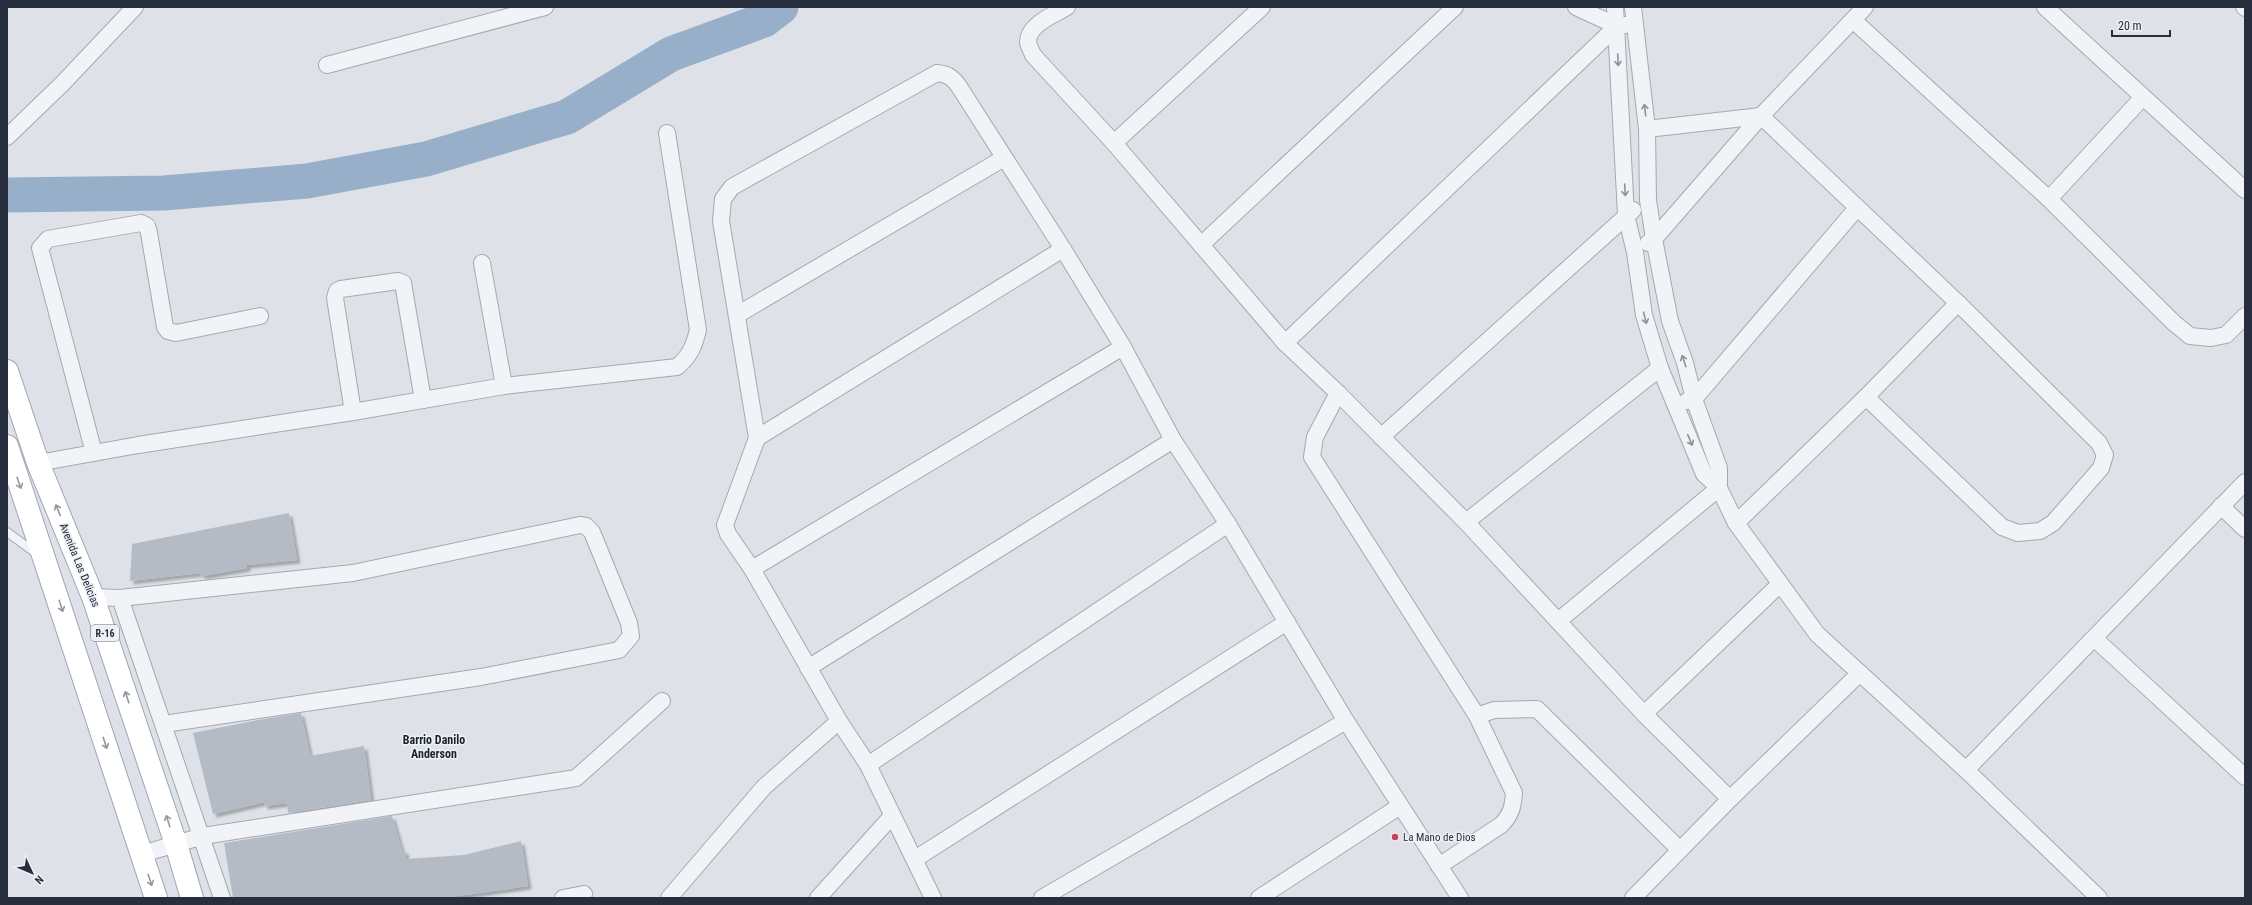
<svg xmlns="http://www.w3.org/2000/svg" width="2252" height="905" font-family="'Roboto Condensed',sans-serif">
  <defs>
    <filter id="shadow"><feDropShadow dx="3.5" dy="3.5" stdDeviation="1" flood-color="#0004"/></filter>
  </defs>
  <rect width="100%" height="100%" fill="#dee2e8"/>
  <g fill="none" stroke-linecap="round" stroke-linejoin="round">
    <polyline stroke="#98afc9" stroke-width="35" points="7,195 164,193 307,181 426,159 567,117 671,54 764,20 781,7"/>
  </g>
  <g fill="#b5bbc5" filter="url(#shadow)">
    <polygon points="289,513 297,560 247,565 247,568 202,576 200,573 130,581 132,544"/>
    <polygon points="301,713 310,756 364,746 371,800 288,813 287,803 264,806 264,802 213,814 193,733 258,720"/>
    <polygon points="392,816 402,851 405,850 406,859 464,855 521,841 528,886 443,898 233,898 224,843"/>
  </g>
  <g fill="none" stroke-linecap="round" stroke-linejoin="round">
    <g stroke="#a3a9b2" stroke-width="10">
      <polyline id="lane" points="7,532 37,554"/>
    </g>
    <g stroke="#a3a9b2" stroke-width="18">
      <g id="street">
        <path d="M1067,7C1054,15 1028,24 1028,42C1028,46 1032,51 1033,55L1114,143L1285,343L1338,393L1466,522L1644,714L1730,799"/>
        <polyline points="1576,7 1617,26 1625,25"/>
        <polyline points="1615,7 1626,215 1635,252 1644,315 1660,368 1704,474 1719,488 1736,523 1817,634 1966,770 2099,898"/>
        <polyline points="2045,7 2245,190"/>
        <polyline points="2244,7 2245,8"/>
        <polyline points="1853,20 2049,199 2174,323 2190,336 2211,338 2226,335 2245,316"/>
        <polyline points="327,65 545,7"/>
        <polyline points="1761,116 1958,303 2099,443 2105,455 2101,468 2053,523 2040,531 2018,533 2002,527 1866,397"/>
        <polyline points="1647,129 1761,116"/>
        <polyline points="7,137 62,84 135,7"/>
        <polyline points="1114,143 1262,7"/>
        <polyline points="2049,199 2143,97"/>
        <polyline points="1648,243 1654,239 1761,116 1865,7"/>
        <polyline points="1201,245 1455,7"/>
        <polyline points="482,263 504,386"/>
        <polyline points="737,315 1004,158"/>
        <polyline points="1285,343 1617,26"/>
        <path d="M1338,393L1315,437L1312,457L1477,716L1514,793C1513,807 1511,815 1501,825L1439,866"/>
        <polyline points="1687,401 1694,399 1857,208"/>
        <polyline points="353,412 335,298 337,291 341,289 398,281 403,283 423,400"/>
        <polyline points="1381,437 1633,210"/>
        <polyline points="757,438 1063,249"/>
        <polyline points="94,453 40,248 48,239 141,223 147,226 149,233 165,327 168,331 176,333 260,316"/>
        <path d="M38,463L138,445L353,412L504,386L677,367C690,356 694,346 698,330L667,133"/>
        <polyline points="2221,506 2245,529"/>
        <polyline points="1466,522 1660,368"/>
        <polyline points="1736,523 1866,397 1958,303"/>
        <polyline points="752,569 1123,347"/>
        <polyline points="93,597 120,598 222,898"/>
        <polyline points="120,598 353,573 580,525 586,526 592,532 629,623 631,636 619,650 481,677 164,724"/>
        <polyline points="1558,621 1719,488 1719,468 1694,399 1685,363 1670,321 1654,239 1648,200 1647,129 1633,7"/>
        <polyline points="2094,638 2245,777"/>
        <polyline points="808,668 1173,440"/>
        <polyline points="1644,714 1780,584"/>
        <polyline points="1477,716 1494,710 1537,709 1680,850"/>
        <polyline points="868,765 1228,524"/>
        <polyline points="1966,770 2245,482"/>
        <polyline points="142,854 203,836 576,778 662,701"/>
        <polyline points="915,859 1287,622"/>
        <polyline points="563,898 584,894"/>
        <polyline points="669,898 764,787 839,721"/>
        <polyline points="818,898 892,816"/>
        <path d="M933,898L868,765L839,721L752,569L728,534L725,525L757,438L721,221L723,199L732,187L937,73C947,74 952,77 958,85L1063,249L1123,347L1173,440L1228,524L1346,721L1460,898"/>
        <polyline points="1042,898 1346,721"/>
        <polyline points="1259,898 1400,806"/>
        <polyline points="1633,898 1730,799 1860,673"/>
      </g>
    </g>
    <g stroke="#9da6b4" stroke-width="24">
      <g id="primary">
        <polyline points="7,371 38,463 93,597 176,844 192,898"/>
        <polyline points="7,446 156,898"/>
      </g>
    </g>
    <use href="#lane" stroke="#f1f3f6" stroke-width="8"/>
    <use href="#street" stroke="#f1f3f6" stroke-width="16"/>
    <use href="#primary" stroke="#fff" stroke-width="22"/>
  </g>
  <defs><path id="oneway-shaft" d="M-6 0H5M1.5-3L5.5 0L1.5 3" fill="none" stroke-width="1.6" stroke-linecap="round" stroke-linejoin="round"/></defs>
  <g stroke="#8c919a">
    <use href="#oneway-shaft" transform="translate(1618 60) rotate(87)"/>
    <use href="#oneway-shaft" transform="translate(1645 110) rotate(-97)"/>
    <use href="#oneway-shaft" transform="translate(1625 190) rotate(87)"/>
    <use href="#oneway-shaft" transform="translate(1645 318) rotate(76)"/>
    <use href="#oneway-shaft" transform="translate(1684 361) rotate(-108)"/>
    <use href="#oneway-shaft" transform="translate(1690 440) rotate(67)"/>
  </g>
  <g stroke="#93979f">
    <use href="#oneway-shaft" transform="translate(19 483) rotate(71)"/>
    <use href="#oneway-shaft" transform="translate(58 510) rotate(-112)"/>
    <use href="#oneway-shaft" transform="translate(61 606) rotate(72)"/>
    <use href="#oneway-shaft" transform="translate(127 697) rotate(-108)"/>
    <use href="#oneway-shaft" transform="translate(105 743) rotate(72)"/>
    <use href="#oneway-shaft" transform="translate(168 821) rotate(-108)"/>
    <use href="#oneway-shaft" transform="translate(150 880) rotate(72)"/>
  </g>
  <circle fill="#d04054" stroke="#edf1f5" stroke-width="1.5" cx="1395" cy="837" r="4"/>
  <g text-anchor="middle" stroke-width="3" stroke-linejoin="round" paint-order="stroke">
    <rect fill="#edf1f5" stroke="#626976" stroke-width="1" x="91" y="625" width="28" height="16" rx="3"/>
    <g font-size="10" font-weight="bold" fill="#272f3f">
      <text x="105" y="637">R-16</text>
    </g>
    <g font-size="11" fill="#272f3f" stroke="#edf1f5">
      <text transform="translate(80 565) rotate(68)" y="4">Avenida Las Delicias</text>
    </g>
    <g font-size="11" fill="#272f3f" stroke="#edf1f5" text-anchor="start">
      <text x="1403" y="841">La Mano de Dios</text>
    </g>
    <g font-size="12" font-weight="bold" fill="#19212f" stroke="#edf1f5">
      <text x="434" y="744">Barrio Danilo<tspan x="434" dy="14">Anderson</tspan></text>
    </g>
  </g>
  <rect width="2252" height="905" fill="none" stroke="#272f3f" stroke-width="16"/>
  <g transform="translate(32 873) rotate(134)" stroke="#edf1f5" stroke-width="3" paint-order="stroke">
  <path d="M0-3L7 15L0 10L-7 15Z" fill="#272f3f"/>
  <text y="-6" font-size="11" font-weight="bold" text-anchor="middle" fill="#272f3f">N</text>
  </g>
  <path d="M2112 30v6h58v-6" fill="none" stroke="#272f3f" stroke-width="2"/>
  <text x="2118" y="30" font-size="12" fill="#272f3f" stroke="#edf1f5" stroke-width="3" paint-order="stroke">20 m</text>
</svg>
